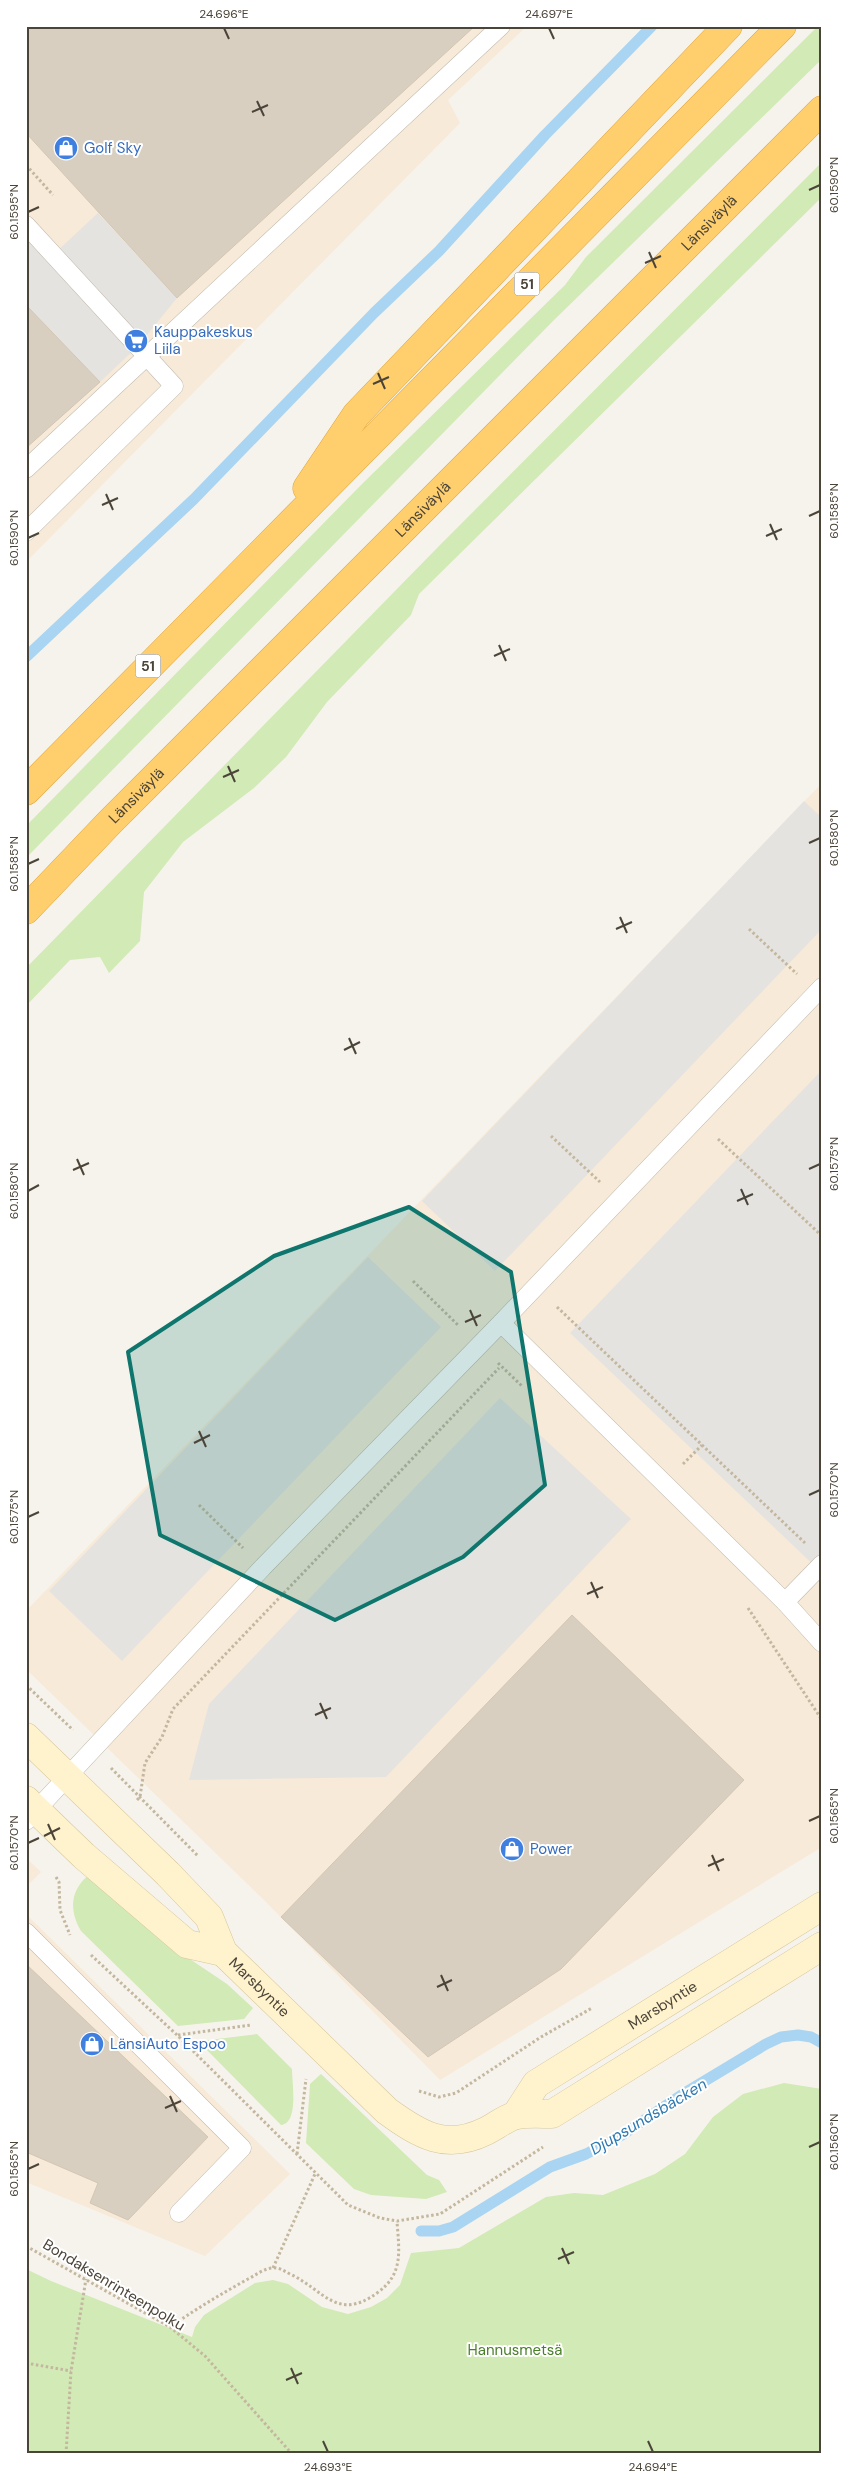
<svg xmlns="http://www.w3.org/2000/svg" width="848" height="2480" font-family="'DM Sans',sans-serif">
  <rect width="100%" height="100%" fill="#f6f3ec"/>
  <g fill="#f7ead8">
    <polygon points="26,26 527,26 448,100 460,123 26,562"/>
    <polygon points="822,783 822,1847 440,2080 264,1900 26,1669 26,1611"/>
    <polygon points="26,1858 41,1872 26,1887"/>
    <polygon points="26,1914 290,2174 205,2256 26,2182"/>
  </g>
  <g fill="#d2eab5">
    <polygon points="822,26 822,59 553,321 26,858 26,826 363,483 565,285 586,257 817,27"/>
    <polygon points="822,162 822,197 419,594 411,615 327,702 286,757 254,788 183,842 144,892 140,941 109,973 100,957 70,960 26,1006 26,968 440,545"/>
    <path d="M89,1875L157,1937L227,1984L253,2008L244,2019L178,2026L81,1931C69,1910 70,1890 89,1875Z"/>
    <path d="M257,2034L292,2069C292,2083 299,2123 281,2125L203,2046L205,2041L209,2040Z"/>
    <polygon points="321,2074 427,2175 439,2180 447,2192 426,2199 371,2195 354,2189 306,2143 310,2084"/>
    <polygon points="784,2083 822,2089 822,2454 26,2454 26,2269 51,2281 192,2337 195,2327 204,2315 255,2283 273,2280 288,2284 322,2307 348,2314 371,2307 387,2298 400,2285 411,2253 459,2248 546,2197 574,2193 603,2195 655,2174 685,2154 713,2117 743,2094"/>
  </g>
  <g fill="#e5e3e0">
    <polygon points="98,213 177,298 138,346 100,382 26,305 26,225 54,254"/>
    <polygon points="804,801 822,818 822,929 495,1271 422,1201"/>
    <polygon points="822,1070 822,1573 570,1333"/>
    <polygon points="368,1257 441,1327 122,1661 49,1591"/>
    <polygon points="500,1398 631,1519 386,1777 189,1780 209,1704"/>
  </g>
  <g fill="none" stroke-linecap="round" stroke-linejoin="round">
    <g stroke="#a9d4f2" stroke-width="11">
      <polyline points="26,657 194,499 374,313 439,251 545,135 652,26"/>
      <polyline points="421,2231 439,2231 453,2227 550,2167 586,2154 622,2135 683,2094 766,2044 781,2037 798,2035 811,2037 822,2043"/>
    </g>
  </g>
  <g fill="#d8cfc1" stroke="#d3c7b4">
    <polygon points="26,26 475,26 177,298 26,133"/>
    <polygon points="26,305 100,382 26,448"/>
    <polygon points="572,1615 744,1780 561,1969 428,2057 281,1917"/>
    <polygon points="26,1964 208,2137 128,2220 90,2203 98,2183 26,2152"/>
  </g>
  <g fill="none" stroke-linecap="round" stroke-linejoin="round">
    <g stroke="#c2bbae" stroke-width="19">
      <g id="service">
        <polyline points="26,225 174,386 26,532"/>
        <polyline points="26,469 501,26"/>
        <polyline points="501,1323 785,1602 822,1643"/>
        <polyline points="785,1602 822,1564"/>
        <polyline points="26,1821 263,1567 501,1323 822,987"/>
        <polyline points="26,1932 242,2148 179,2213"/>
      </g>
    </g>
    <g stroke="#d6c79b" stroke-width="29">
      <g id="secondary">
        <path id="s1" d="M26,1737L168,1874L209,1917L223,1952L387,2111C420,2135 446,2151 486,2131C496,2126 507,2117 517,2115C528,2113 541,2114 552,2114L822,1946"/>
        <polyline points="26,1800 84,1856 187,1944 223,1952"/>
        <path id="s2" d="M516,2115L536,2084L822,1906"/>
      </g>
    </g>
    <g stroke="#e0a43c" stroke-width="29">
      <g id="motorway">
        <polyline points="307,488 356,415 728,26"/>
        <polyline points="26,791 782,26"/>
        <path id="s3" d="M26,910L110,822L822,110"/>
      </g>
    </g>
    <g stroke="#c4b79f" stroke-width="3" stroke-dasharray="2.5 2.5" stroke-linecap="butt">
      <polyline points="26,165 53,195"/>
      <polyline points="749,929 797,974"/>
      <polyline points="551,1136 600,1182"/>
      <polyline points="718,1139 822,1236"/>
      <polyline points="413,1281 459,1326"/>
      <polyline points="557,1307 805,1543"/>
      <polyline points="498,1363 523,1387"/>
      <polyline points="683,1464 702,1445"/>
      <polyline points="199,1505 243,1548"/>
      <polyline points="748,1608 822,1720"/>
      <polyline points="26,1685 73,1730"/>
      <polyline points="111,1768 198,1856"/>
      <polyline points="137,1800 140,1797 145,1763 162,1737 173,1709 499,1368"/>
      <polyline points="56,1877 59,1882 60,1910 70,1935"/>
      <polyline points="91,1955 177,2035 348,2205 380,2218 397,2221 440,2214 543,2147"/>
      <polyline points="178,2035 251,2025"/>
      <polyline points="419,2091 439,2097 456,2093 541,2037 592,2008"/>
      <polyline points="297,2154 306,2079"/>
      <polyline points="26,2246 170,2327 205,2356 292,2454"/>
      <polyline points="273,2268 315,2174"/>
      <path d="M170,2327C196,2309 221,2294 248,2279C256,2275 263,2269 272,2268C279,2267 284,2271 290,2274C324,2290 337,2322 377,2293C404,2274 399,2251 397,2221"/>
      <polyline points="26,2363 71,2371"/>
      <polyline points="66,2454 71,2371 86,2279"/>
    </g>
    <use href="#service" stroke="#fff" stroke-width="18"/>
    <use href="#secondary" stroke="#fff3cd" stroke-width="28"/>
    <use href="#motorway" stroke="#ffcf6e" stroke-width="28"/>
  </g>
  <path fill="#0f766e" fill-opacity="0.2" stroke="#0f766e" stroke-width="4" stroke-linejoin="round" d="M409,1207L511,1272L545,1485L463,1557L335,1620L160,1535L128,1352L274,1256Z"/>
  <path fill="none" stroke="#4b4439" stroke-width="2" d="M224,28L229,39M549,28L554,39M257,101L264,116M252,112L268,105M809,190L820,185M28,212L39,207M649,252L656,268M645,263L661,256M378,373L385,389M373,384L389,377M106,494L113,510M102,505L118,498M809,516L820,511M770,524L777,540M766,536L782,529M28,538L39,533M499,645L506,661M494,656L510,649M228,766L235,782M223,777L239,770M809,843L820,838M28,864L39,859M620,917L627,933M616,929L632,922M349,1038L356,1054M344,1050L360,1042M77,1159L84,1175M809,1169L820,1164M73,1170L89,1163M741,1189L748,1205M28,1191L39,1185M737,1201L753,1194M470,1310L477,1326M465,1322L481,1315M199,1431L206,1447M194,1443L210,1435M809,1495L820,1490M28,1517L39,1512M591,1582L598,1598M587,1594L603,1587M320,1703L327,1719M315,1715L331,1708M809,1821L820,1816M48,1824L55,1840M44,1836L60,1828M28,1843L39,1838M712,1855L719,1871M708,1866L724,1859M441,1975L448,1991M437,1987L452,1980M170,2096L177,2112M165,2108L181,2101M809,2147L820,2142M28,2169L39,2164M562,2248L569,2264M558,2259L574,2252M291,2368L298,2384M286,2380L302,2373M323,2441L328,2452M648,2441L653,2452"/>
  <defs>
    <g id="shop-disc" transform="scale(1.25)"><circle r="9.5" fill="#3f7fe0" stroke="#fff"/><path d="M-5-2.5h2.3a2.7 3.5 0 0 1 5.4 0H5L5.5 6h-11ZM-1.5-2.5h3a1.5 2.3 0 0 0-3 0Z" fill="#fff"/></g>
    <g id="supermarket-disc" transform="scale(1.25)"><circle r="9.5" fill="#3f7fe0" stroke="#fff"/><path d="M-6-5.5h2.5l.6 2H6L4.5 2H-2.5L-4.4-4H-6ZM-1.5 3.2a1.3 1.3 0 1 0 .1 0ZM3 3.2a1.3 1.3 0 1 0 .1 0Z" fill="#fff"/></g>
  </defs>
  <g fill-rule="evenodd">
    <use href="#shop-disc" x="66" y="148"/>
    <use href="#supermarket-disc" x="136" y="341"/>
    <use href="#shop-disc" x="512" y="1849"/>
    <use href="#shop-disc" x="92" y="2044"/>
  </g>
  <g text-anchor="middle" stroke-width="4" stroke-linejoin="round" paint-order="stroke">
    <g fill="#fff" stroke="#817c74" stroke-width="1">
      <rect x="514.5" y="272.5" width="25" height="23" rx="4"/>
      <rect x="135.5" y="654.5" width="25" height="23" rx="4"/>
    </g>
    <g font-size="14" font-weight="bold" fill="#4b4439">
      <text x="527" y="289">51</text>
      <text x="148" y="671">51</text>
    </g>
    <g font-size="15" fill="#366cbe" stroke="#fff" text-anchor="start">
      <text x="84" y="153">Golf Sky</text>
      <text x="154" y="337">Kauppakeskus<tspan x="154" dy="17">Liila</tspan></text>
      <text x="530" y="1854">Power</text>
      <text x="110" y="2049">LänsiAuto Espoo</text>
    </g>
    <g font-size="15" fill="#4b4439" stroke="#fff">
      <text dy="5" stroke="none"><textPath href="#s3" startOffset="969">Länsiväylä</textPath></text>
      <text dy="5" stroke="none"><textPath href="#s3" startOffset="564">Länsiväylä</textPath></text>
      <text dy="5" stroke="none"><textPath href="#s3" startOffset="159">Länsiväylä</textPath></text>
      <text dy="5" stroke="none"><textPath href="#s1" startOffset="345">Marsbyntie</textPath></text>
      <text dy="5" stroke="none"><textPath href="#s2" startOffset="186">Marsbyntie</textPath></text>
      <text transform="translate(114 2285) rotate(31)" y="5">Bondaksenrinteenpolku</text>
    </g>
    <g font-size="15" fill="#4a7f2a" stroke="#fff">
      <text x="515" y="2355">Hannusmetsä</text>
    </g>
    <g font-size="16" font-style="italic" fill="#2e7ab2" stroke="#fff">
      <text transform="translate(648 2116) rotate(-31)" y="6">Djupsundsbäcken</text>
    </g>
  </g>
  <rect width="848" height="2480" fill="none" stroke="#ffffff" stroke-width="55"/>
  <rect x="28" y="28" width="792" height="2424" fill="none" stroke="#4b4439" stroke-width="2"/>
  <g font-size="12" text-anchor="middle" fill="#4b4439">
    <text x="224" y="18">24.696°E</text>
    <text x="549" y="18">24.697°E</text>
    <text transform="translate(834 185) rotate(-90)" y="4">60.1590°N</text>
    <text transform="translate(14 212) rotate(-90)" y="4">60.1595°N</text>
    <text transform="translate(834 511) rotate(-90)" y="4">60.1585°N</text>
    <text transform="translate(14 538) rotate(-90)" y="4">60.1590°N</text>
    <text transform="translate(834 838) rotate(-90)" y="4">60.1580°N</text>
    <text transform="translate(14 864) rotate(-90)" y="4">60.1585°N</text>
    <text transform="translate(834 1164) rotate(-90)" y="4">60.1575°N</text>
    <text transform="translate(14 1191) rotate(-90)" y="4">60.1580°N</text>
    <text transform="translate(834 1490) rotate(-90)" y="4">60.1570°N</text>
    <text transform="translate(14 1517) rotate(-90)" y="4">60.1575°N</text>
    <text transform="translate(834 1816) rotate(-90)" y="4">60.1565°N</text>
    <text transform="translate(14 1843) rotate(-90)" y="4">60.1570°N</text>
    <text transform="translate(834 2142) rotate(-90)" y="4">60.1560°N</text>
    <text transform="translate(14 2169) rotate(-90)" y="4">60.1565°N</text>
    <text x="328" y="2471">24.693°E</text>
    <text x="653" y="2471">24.694°E</text>
  </g>
</svg>
